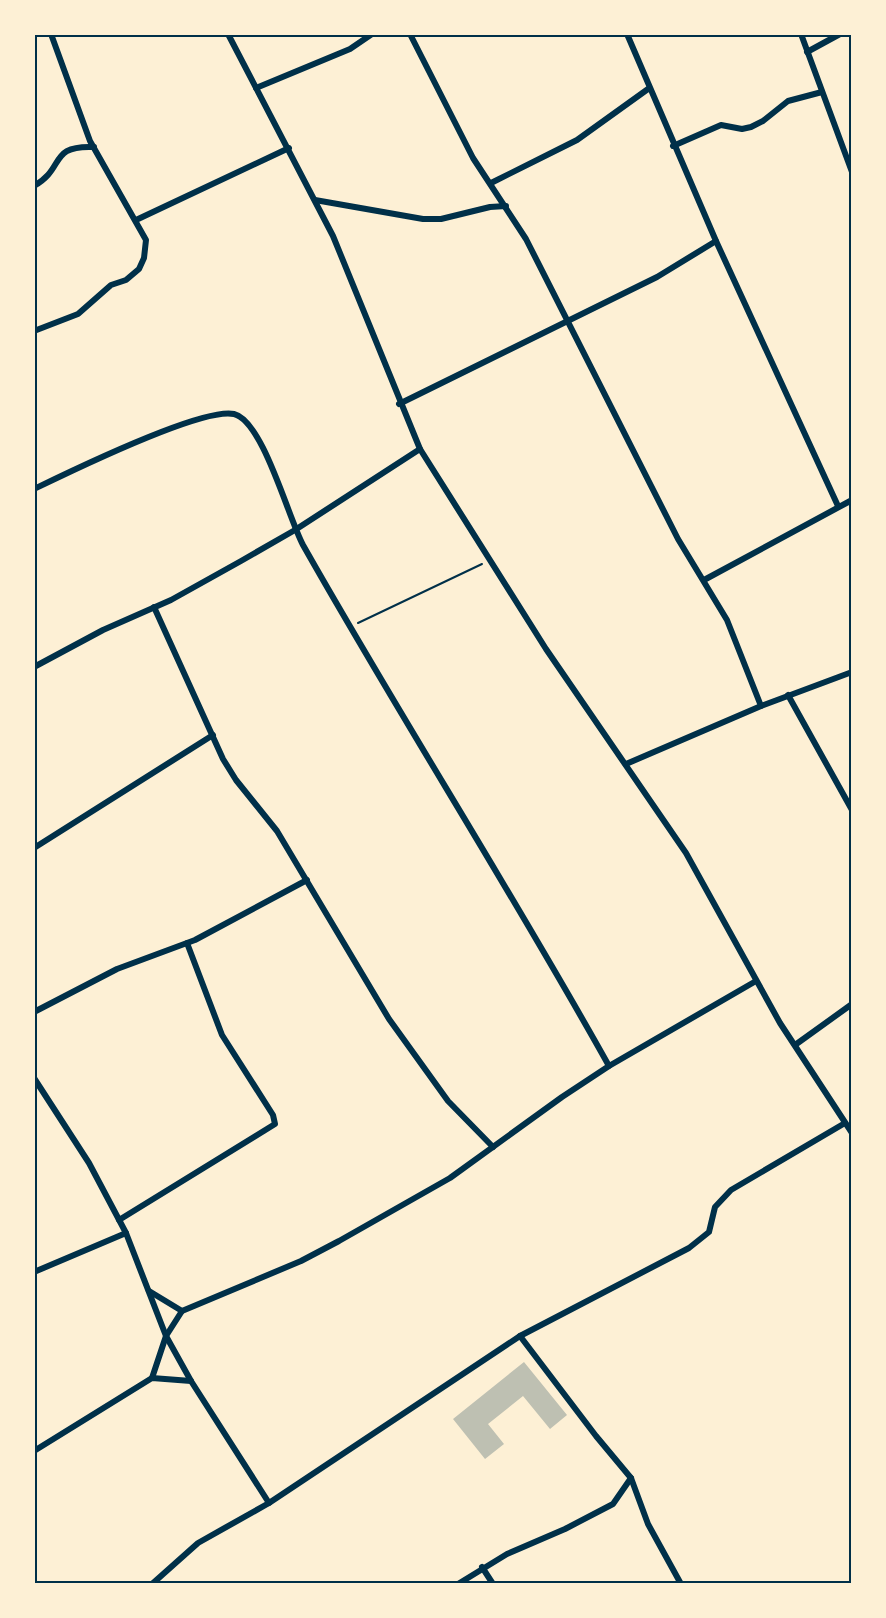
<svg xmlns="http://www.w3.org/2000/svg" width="886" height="1618" font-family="'Fira Sans',sans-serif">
  <rect width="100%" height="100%" fill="#fdf0d5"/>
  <polygon fill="#bec0b2" points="524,1362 567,1415 550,1429 523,1396 488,1424 504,1444 485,1459 453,1419"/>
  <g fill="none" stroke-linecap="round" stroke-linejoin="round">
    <polyline stroke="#003049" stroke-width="2" points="358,623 482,564"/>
    <g stroke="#003049" stroke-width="6">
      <polyline points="228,34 333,236 420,449 546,649 686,853 780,1023 852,1133"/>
      <polyline points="410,34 473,158 526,239 678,539 727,620 761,706"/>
      <polyline points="627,34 716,241 838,506"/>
      <polyline points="801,34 852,172"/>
      <polyline points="807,52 840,34"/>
      <polyline points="256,88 350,49 372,34"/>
      <polyline points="673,146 721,125 742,129 751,127 763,121 788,101 822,92"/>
      <polyline points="491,183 577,140 648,89"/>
      <path d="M34,186C66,168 48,145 94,147"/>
      <polyline points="315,200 423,219 441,219 490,207 506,206"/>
      <polyline points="136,220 289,148"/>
      <polyline points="34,331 78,314 111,285 126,280 139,269 144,258 146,240 90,141 51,34"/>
      <polyline points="399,404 657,277 716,241"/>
      <path d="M34,489C69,472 202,407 234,414C263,421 288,517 303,545C402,720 511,890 609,1066"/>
      <polyline points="704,580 852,500"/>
      <polyline points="154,607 223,759 236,780 277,831 389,1019 448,1101 493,1147"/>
      <polyline points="34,667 103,630 171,600 241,561 295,530 420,449"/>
      <polyline points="788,695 852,810"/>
      <polyline points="626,764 761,706 852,672"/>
      <polyline points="34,848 213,735"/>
      <polyline points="34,1012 117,969 195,940 307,880"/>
      <polyline points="795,1045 852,1004"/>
      <polyline points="34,1078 89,1163 126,1233 166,1336 191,1381 269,1503"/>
      <polyline points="119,1220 275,1124 273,1115 222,1035 187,943"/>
      <polyline points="34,1272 126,1233"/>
      <polyline points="149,1291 182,1311"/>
      <polyline points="520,1336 596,1436 631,1478 648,1524 681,1584"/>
      <polyline points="152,1378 166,1336 182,1311 301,1261 339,1241 450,1178 562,1097 609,1066 756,981"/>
      <polyline points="34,1451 152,1378 191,1381"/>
      <polyline points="482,1567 493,1584"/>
      <polyline points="152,1584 198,1543 269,1503 520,1336 689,1248 709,1232 715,1207 731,1190 845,1123"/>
      <polyline points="458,1584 507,1554 565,1529 613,1504 631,1478"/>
    </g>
  </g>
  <rect width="886" height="1618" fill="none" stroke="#fdf0d5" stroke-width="72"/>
  <rect x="36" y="36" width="814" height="1546" fill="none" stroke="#003049" stroke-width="2"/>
</svg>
